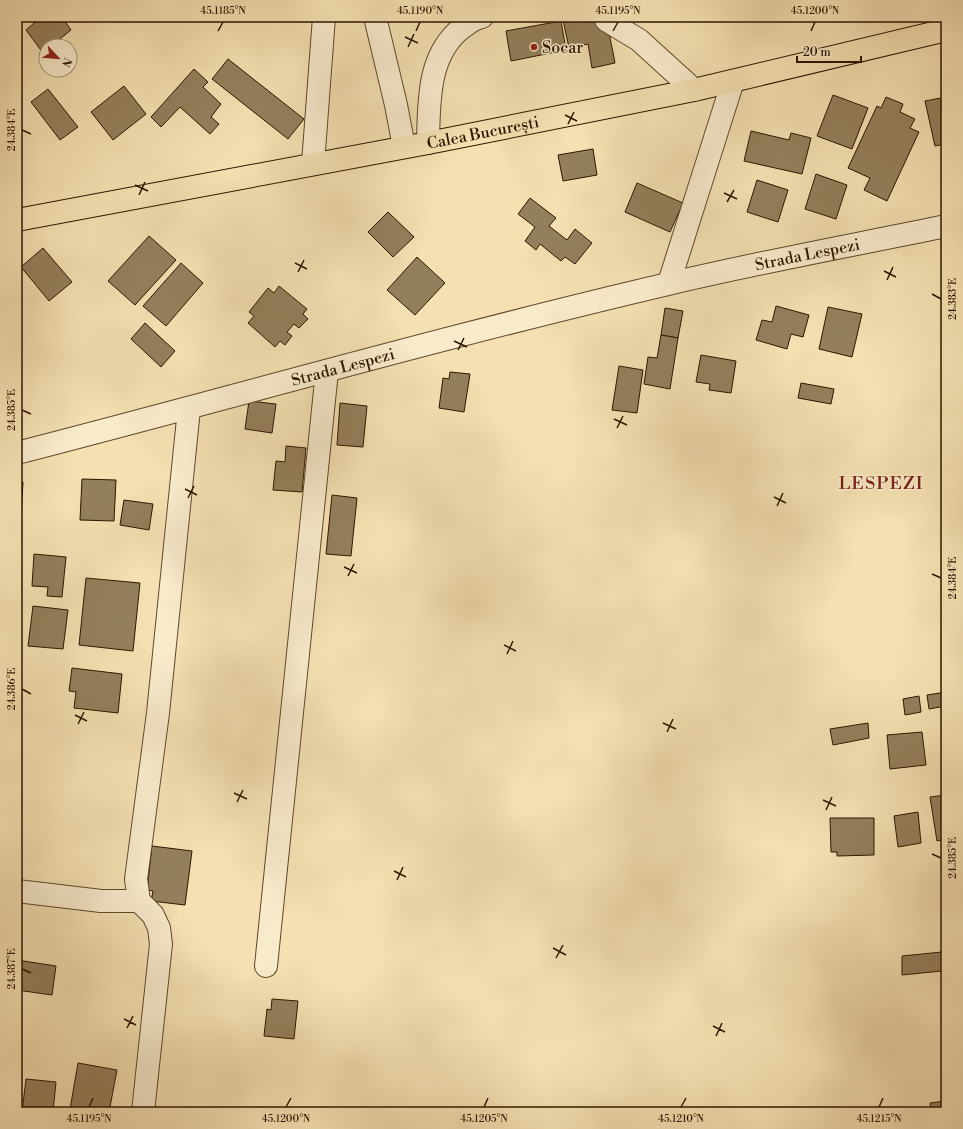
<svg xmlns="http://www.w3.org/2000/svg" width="963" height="1129" font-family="'Libre Bodoni',serif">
  <rect width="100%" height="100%" fill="#f4e0b1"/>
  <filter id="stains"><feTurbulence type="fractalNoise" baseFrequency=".005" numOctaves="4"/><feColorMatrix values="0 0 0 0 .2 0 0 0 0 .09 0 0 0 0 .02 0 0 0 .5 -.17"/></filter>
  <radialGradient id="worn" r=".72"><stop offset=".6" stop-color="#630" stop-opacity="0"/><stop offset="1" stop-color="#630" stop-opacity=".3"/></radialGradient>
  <g fill="#947f5c" stroke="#2d1500">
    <polygon points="41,17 62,17 71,30 51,46 46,46 46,50 43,53 26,30"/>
    <polygon points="576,17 606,17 615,63 592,68 588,44 569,48 563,20"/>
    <polygon points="561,21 566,50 511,61 506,31"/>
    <polygon points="228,59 304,119 288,139 212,79"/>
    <polygon points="194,69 208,82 203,87 221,104 211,117 219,124 210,134 180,107 161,127 151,117"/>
    <polygon points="124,86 146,114 113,140 91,112"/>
    <polygon points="48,89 78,127 60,140 31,102"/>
    <polygon points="833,95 868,108 852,149 817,136"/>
    <polygon points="886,97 903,104 900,112 915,119 910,128 919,132 887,201 864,190 870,178 848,168 877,106 881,108"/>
    <polygon points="946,97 946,144 935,146 925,101"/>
    <polygon points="751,131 789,140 791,133 811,138 802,174 744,161"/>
    <polygon points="17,148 22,155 17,159"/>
    <polygon points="593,149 597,175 563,181 558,155"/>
    <polygon points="816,174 847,185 836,219 805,209"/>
    <polygon points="757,180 788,190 778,222 747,212"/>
    <polygon points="637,183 683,203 670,232 625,212"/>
    <polygon points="530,198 556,218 549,226 567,240 575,229 592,243 575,264 565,257 561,261 540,244 536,250 525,241 535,227 518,214"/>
    <polygon points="388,212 414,237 393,257 368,232"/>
    <polygon points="149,236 176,260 135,305 108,281"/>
    <polygon points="43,248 72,282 49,301 21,267"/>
    <polygon points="417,257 445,283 415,315 387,290"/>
    <polygon points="181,263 203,283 166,326 143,306"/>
    <polygon points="279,286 307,309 303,314 308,319 299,328 294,324 287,332 292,336 285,345 280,341 275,347 248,323 254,316 249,312 268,288 274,293"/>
    <polygon points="776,306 809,315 803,337 791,334 787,349 756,340 762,320 772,322"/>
    <polygon points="828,307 862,314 852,357 819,349"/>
    <polygon points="665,308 683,311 678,338 661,335"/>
    <polygon points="145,323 175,351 161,367 131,339"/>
    <polygon points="661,335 678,338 670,389 644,384 648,357 657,358"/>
    <polygon points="701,355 736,361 731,393 709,390 710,384 696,382"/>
    <polygon points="619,366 643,370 637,413 612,410"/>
    <polygon points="450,372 470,374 464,412 439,408 443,378 449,379"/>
    <polygon points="801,383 834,389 831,404 798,398"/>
    <polygon points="249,401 276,404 272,433 245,429"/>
    <polygon points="340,403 367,406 363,447 337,445"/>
    <polygon points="286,446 306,448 302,492 273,490 276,461 285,462"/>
    <polygon points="82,479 116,480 114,521 80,520"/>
    <polygon points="17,482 23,482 21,518 17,518"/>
    <polygon points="332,495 357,498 351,556 326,554"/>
    <polygon points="124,500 153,504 149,530 120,525"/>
    <polygon points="34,554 66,557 62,597 47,596 48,587 32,586"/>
    <polygon points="86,578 140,583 133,651 79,645"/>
    <polygon points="33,606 68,610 63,649 28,646"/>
    <polygon points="72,668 122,674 118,713 74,708 76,692 69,691"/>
    <polygon points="946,692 946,706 929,709 927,695"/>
    <polygon points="919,696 921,712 905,715 903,699"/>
    <polygon points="868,723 869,738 833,745 830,729"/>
    <polygon points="922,732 926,765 890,769 887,735"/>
    <polygon points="946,795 946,839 937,841 930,797"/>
    <polygon points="918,812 921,843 898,847 894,816"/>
    <polygon points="830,818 874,818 874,855 837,856 837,852 831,852"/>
    <polygon points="152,846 192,851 185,905 151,901 153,891 147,890"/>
    <polygon points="942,952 942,971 902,975 902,956"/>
    <polygon points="17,960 56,966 52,995 17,990"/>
    <rect x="944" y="981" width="2" height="19"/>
    <polygon points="272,999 298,1001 294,1039 264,1036 267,1009 271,1010"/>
    <polygon points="78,1063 117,1070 109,1112 87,1112 70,1109"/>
    <polygon points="26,1079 56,1082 53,1112 22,1112"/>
    <polygon points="946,1101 946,1110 931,1112 930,1103"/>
  </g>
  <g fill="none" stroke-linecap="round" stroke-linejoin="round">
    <g stroke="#5f482c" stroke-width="24">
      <g id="minor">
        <polyline points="375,17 396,105 404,147"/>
        <polyline points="606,20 639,40 694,90"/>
        <path d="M428,143C429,103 427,54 463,27C469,23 474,18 482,17"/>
        <polyline points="313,164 324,17"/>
        <polyline points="669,283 733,81"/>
        <path id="s1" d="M17,453C234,397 450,335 668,284C760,262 854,245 946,226"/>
        <polyline points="17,891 101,901 139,901"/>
        <polyline points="266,966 327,371"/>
        <polyline points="143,1112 161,944 159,928 153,915 139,901 136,879 158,713 189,409"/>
      </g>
    </g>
    <g stroke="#2d1500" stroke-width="24">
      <g id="highway">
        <path id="s2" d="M17,220L428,143L694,90L946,30"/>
      </g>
    </g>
    <use href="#minor" stroke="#f8ebcc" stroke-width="22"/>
    <use href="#highway" stroke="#f4e0b1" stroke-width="22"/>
  </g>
  <path fill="none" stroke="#2d1500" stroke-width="1.5" d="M218,31L223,22M416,31L420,22M613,31L618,22M811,31L815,22M405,37L418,43M408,47L414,34M565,115L577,121M568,124L574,112M22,130L31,134M135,185L148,191M724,193L737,199M139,195L145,182M727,202L734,190M295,263L307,269M884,271L896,277M298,272L304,260M887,280L893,267M932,294L941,299M454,341L467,347M458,350L464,338M22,410L31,414M614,419L627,425M617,428L623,416M185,489L197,495M774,497L786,503M188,498L194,486M777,506L783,493M344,567L357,573M932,574L941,578M348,576L354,564M504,645L516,651M507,654L513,641M22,689L31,694M75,715L87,721M663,723L676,729M78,724L84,712M667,732L673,719M234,793L247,799M823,800L836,806M237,802L243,790M826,810L832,797M932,854L941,858M394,871L406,877M397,880L403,867M553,948L566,955M556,958L563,945M22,969L31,973M124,1019L136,1025M713,1026L725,1032M127,1028L133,1016M716,1036L722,1023M89,1107L93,1098M286,1107L291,1098M484,1107L488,1098M681,1107L686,1098M879,1107L883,1098"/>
  <circle fill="#8f2418" stroke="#f8ebcc" stroke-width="1.5" cx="534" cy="47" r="4"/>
  <g text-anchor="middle" stroke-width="3" stroke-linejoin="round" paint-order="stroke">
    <g font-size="16" fill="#2d1500" stroke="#f8ebcc" text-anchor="start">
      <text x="542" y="53">Socar</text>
    </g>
    <g font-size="16" fill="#2d1500" stroke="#f8ebcc">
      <text dy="6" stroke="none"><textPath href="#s2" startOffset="474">Calea București</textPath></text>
      <text dy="6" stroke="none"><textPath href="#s1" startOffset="815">Strada Lespezi</textPath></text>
      <text dy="6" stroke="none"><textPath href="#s1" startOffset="337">Strada Lespezi</textPath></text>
    </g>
    <g font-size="18" letter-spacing="1" fill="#7a1f14" stroke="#f8ebcc">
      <text x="881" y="489">LESPEZI</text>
    </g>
  </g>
  <rect width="963" height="1129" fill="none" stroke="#f4e0b1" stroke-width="44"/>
  <g transform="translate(58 58) rotate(116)"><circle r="19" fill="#f8ebcc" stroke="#a7957a"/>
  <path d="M0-3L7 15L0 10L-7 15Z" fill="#8f2418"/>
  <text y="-6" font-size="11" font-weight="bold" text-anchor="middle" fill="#2d1500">N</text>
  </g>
  <path d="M797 56v6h64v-6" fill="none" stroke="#2d1500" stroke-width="2"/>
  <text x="803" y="56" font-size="12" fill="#2d1500" stroke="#f8ebcc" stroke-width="3" paint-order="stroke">20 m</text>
  <rect x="22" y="22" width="919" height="1085" fill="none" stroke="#2d1500" stroke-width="1.5"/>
  <g font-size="10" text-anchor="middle" fill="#2d1500">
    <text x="223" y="14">45.1185°N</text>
    <text x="420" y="14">45.1190°N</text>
    <text x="618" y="14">45.1195°N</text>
    <text x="815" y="14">45.1200°N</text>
    <text transform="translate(11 130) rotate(-90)" y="4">24.384°E</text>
    <text transform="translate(952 299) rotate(-90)" y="4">24.383°E</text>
    <text transform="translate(11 410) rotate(-90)" y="4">24.385°E</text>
    <text transform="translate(952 578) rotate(-90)" y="4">24.384°E</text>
    <text transform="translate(11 689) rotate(-90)" y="4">24.386°E</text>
    <text transform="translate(952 858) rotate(-90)" y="4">24.385°E</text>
    <text transform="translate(11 969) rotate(-90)" y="4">24.387°E</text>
    <text x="89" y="1122">45.1195°N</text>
    <text x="286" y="1122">45.1200°N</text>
    <text x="484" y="1122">45.1205°N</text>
    <text x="681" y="1122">45.1210°N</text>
    <text x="879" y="1122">45.1215°N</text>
  </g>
  <rect width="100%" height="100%" filter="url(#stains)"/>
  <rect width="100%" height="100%" fill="url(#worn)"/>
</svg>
